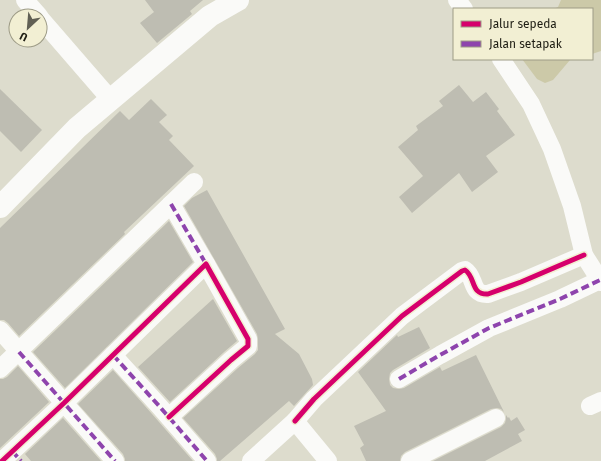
<svg xmlns="http://www.w3.org/2000/svg" width="601" height="461" font-family="'Fira Sans',sans-serif">
  <rect width="100%" height="100%" fill="#dddccd"/>
  <g fill="#ccc9a8">
    <polygon points="561,0 601,0 601,51 592,54 592,9 553,9 558,7"/>
    <polygon points="522,59 572,59 570,60 553,80 545,83 537,79"/>
  </g>
  <g fill="#bebdb2">
    <polygon points="145,0 203,0 190,11 192,14 157,43 140,23 154,12"/>
    <polygon points="459,85 473,102 486,92 499,109 497,111 515,135 486,156 498,172 472,192 459,173 412,213 399,197 423,176 398,147 418,130 416,126 443,106 439,101"/>
    <polygon points="0,89 42,130 21,152 0,131"/>
    <polygon points="151,99 167,115 159,122 173,136 169,140 194,166 124,232 125,234 19,336 8,323 4,320 0,320 0,228 120,111 129,120"/>
    <polygon points="207,190 285,329 275,334 299,354 312,379 313,385 294,406 289,401 220,461 217,461 217,459 215,454 183,418 238,368 255,354 258,350 258,339 257,334 184,206 192,198"/>
    <polygon points="169,221 193,262 65,388 33,352"/>
    <polygon points="213,299 237,341 224,352 170,402 138,367"/>
    <polygon points="419,327 430,348 393,370 390,373 389,379 390,385 393,388 399,389 404,388 440,367 442,371 476,355 504,412 501,409 497,408 491,409 405,452 401,456 400,461 366,461 360,448 364,445 354,426 386,411 358,372 397,335 398,337"/>
    <polygon points="18,366 49,402 0,448 0,379 3,379 7,377"/>
    <polygon points="113,370 152,414 193,461 125,461 125,459 123,454 78,404"/>
    <polygon points="506,415 508,418 509,417 511,421 517,417 525,430 518,434 522,441 485,461 433,461 501,427 505,423 506,419"/>
    <polygon points="63,418 101,461 31,461 25,454"/>
  </g>
  <g fill="none" stroke-linecap="round" stroke-linejoin="round">
    <g stroke="#fafaf8" stroke-width="18">
      <polyline points="25,0 39,16"/>
      <polyline points="457,0 464,9"/>
      <polyline points="40,18 111,100"/>
      <polyline points="501,59 531,104 552,149 572,206 584,255 601,282"/>
      <polyline points="171,204 206,264"/>
      <polyline points="0,330 115,461"/>
      <polyline points="113,355 160,407 207,461"/>
      <polyline points="0,369 194,182"/>
      <polyline points="399,379 440,355 489,328 560,299 600,280"/>
      <polyline points="590,406 601,401"/>
      <path d="M295,421L314,399L402,316L462,271L465,270C476,277 470,295 488,294L521,282L584,255"/>
      <polyline points="2,461 64,403 206,264 248,339 248,346 231,360 169,417"/>
      <polyline points="251,461 295,421 328,461"/>
      <polyline points="410,461 496,418"/>
    </g>
    <polyline stroke="#fafaf8" stroke-width="22" points="0,207 77,128 210,16 238,0"/>
    <g stroke="#8e44ad" stroke-width="4" stroke-dasharray="8 4" stroke-linecap="butt">
      <polyline points="171,204 206,264"/>
      <polyline points="19,352 115,461"/>
      <polyline points="113,355 160,407 207,461"/>
      <polyline points="399,379 440,355 489,328 560,299 600,280"/>
      <polyline points="12,451 21,461"/>
    </g>
    <g stroke="#f2efd3" stroke-width="8">
      <g id="cycleway">
        <path d="M295,421L314,399L402,316L462,271L465,270C476,277 470,295 488,294L521,282L584,255"/>
        <polyline points="2,461 64,403 206,264 248,339 248,346 231,360 169,417"/>
      </g>
    </g>
    <use href="#cycleway" stroke="#d6006c" stroke-width="5"/>
  </g>
  <rect x="453" y="8" width="140" height="52" fill="#f2efd3" stroke="#9d9b86"/>
  <rect x="461" y="21" width="20" height="6" fill="#d6006c" stroke="#9d9b86"/>
  <text x="489" y="28" font-size="12" fill="#1e1d13">Jalur sepeda</text>
  <rect x="461" y="41" width="20" height="6" fill="#8e44ad" stroke="#9d9b86"/>
  <text x="489" y="48" font-size="12" fill="#1e1d13">Jalan setapak</text>
  <g transform="translate(28 28) rotate(206)"><circle r="19" fill="#f2efd3" stroke="#9d9b86"/>
  <path d="M0-3L7 15L0 10L-7 15Z" fill="#616054"/>
  <text y="-6" font-size="11" font-weight="bold" text-anchor="middle" fill="#1e1d13">U</text>
  </g>
</svg>
